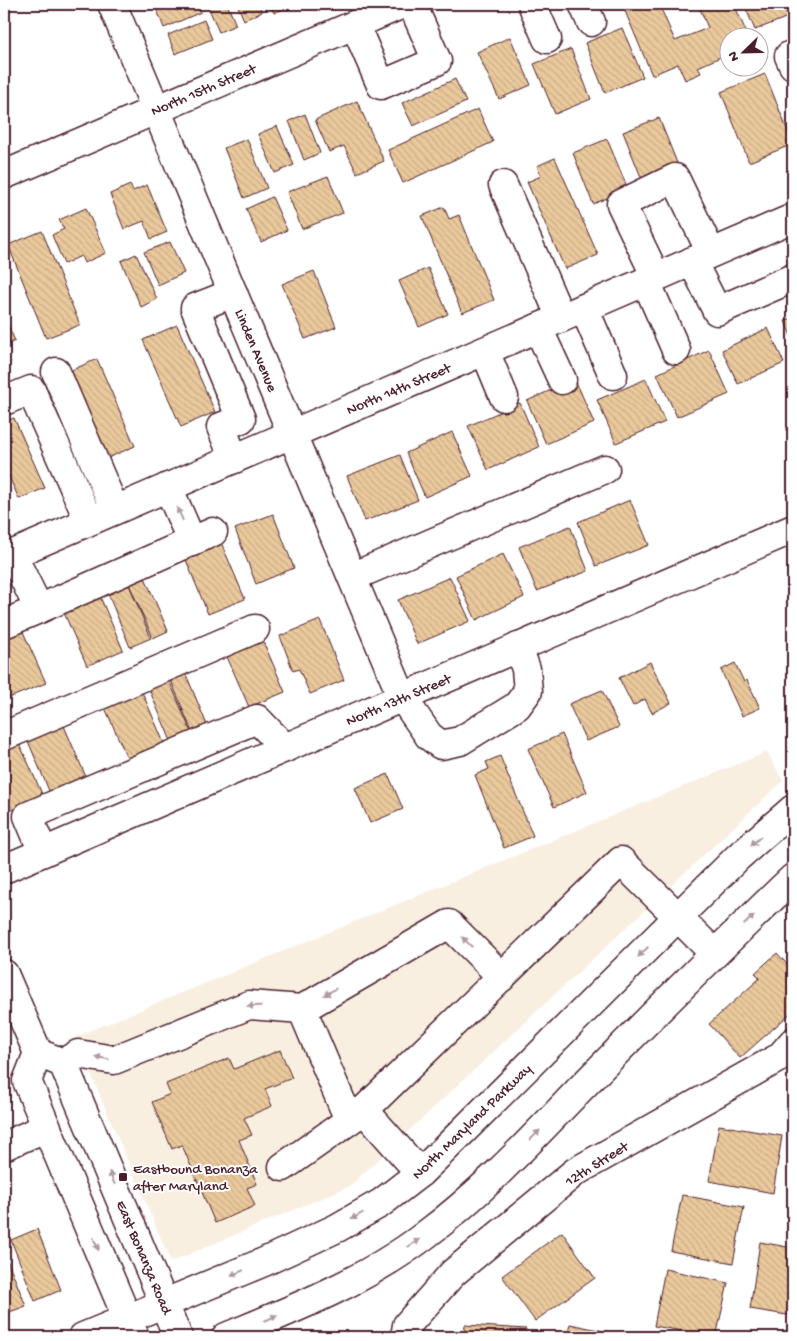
<svg xmlns="http://www.w3.org/2000/svg" width="797" height="1341" font-family="'Gochi Hand',sans-serif">
  <defs>
    <pattern id="building-back-hatch" width="6" height="6" patternUnits="userSpaceOnUse" patternTransform="scale(1.25)"><rect width="6" height="6" fill="#eac99c"/><path d="M-1 5l2 2M0 0l6 6M5-1l2 2" fill="none" stroke="#caac87"/></pattern>
  </defs>
  <rect width="100%" height="100%" fill="#fff"/>
  <filter id="ink" filterUnits="userSpaceOnUse"><feTurbulence type="fractalNoise" baseFrequency=".02" numOctaves="2"/><feDisplacementMap in="SourceGraphic" scale="10" xChannelSelector="R" yChannelSelector="G"/><feConvolveMatrix kernelMatrix="1 2 1 2 8 2 1 2 1" color-interpolation-filters="sRGB"/></filter>
  <g filter="url(#ink)">
    <polygon fill="#f9efe1" points="767,752 783,781 350,1186 171,1262 75,1037"/>
    <g fill="url(#building-back-hatch)" stroke="#4a1f2b">
      <polygon points="172,4 197,4 201,12 164,28 157,10"/>
      <polygon points="207,4 227,4 236,25 219,32"/>
      <polygon points="237,4 258,4 262,12 244,20"/>
      <polygon points="270,4 295,4 274,13"/>
      <polygon points="622,4 659,4 675,41 708,28 698,4 734,4 747,34 738,38 730,38 730,41 721,45 725,55 698,67 701,73 685,80 678,64 652,75"/>
      <polygon points="744,4 793,4 793,15 755,30"/>
      <polygon points="204,20 212,39 175,54 168,35"/>
      <polygon points="622,28 643,77 605,93 585,43"/>
      <polygon points="510,37 531,85 499,99 477,52"/>
      <polygon points="571,49 591,99 555,114 534,64"/>
      <polygon points="765,74 793,144 749,162 721,92"/>
      <polygon points="455,79 466,102 413,126 402,103"/>
      <polygon points="357,101 384,161 357,173 344,146 329,152 315,120"/>
      <polygon points="478,109 493,142 403,183 388,150"/>
      <polygon points="305,114 320,153 304,160 289,121"/>
      <polygon points="659,118 679,168 643,182 623,132"/>
      <polygon points="277,126 294,165 275,173 258,134"/>
      <polygon points="247,139 267,188 244,198 224,148"/>
      <polygon points="607,139 628,189 593,204 573,153"/>
      <polygon points="555,158 598,255 565,269 527,182 541,176 537,166"/>
      <polygon points="328,176 343,213 302,229 287,192"/>
      <polygon points="130,185 133,191 147,185 167,232 151,239 144,221 124,229 110,194"/>
      <polygon points="272,197 287,230 261,242 246,209"/>
      <polygon points="444,207 449,219 459,215 494,300 462,313 422,216"/>
      <polygon points="86,208 106,253 84,263 81,256 64,264 52,235 64,229 59,220"/>
      <polygon points="42,231 80,325 46,338 8,245"/>
      <polygon points="170,242 184,273 158,285 144,252"/>
      <polygon points="136,254 157,299 141,307 121,261"/>
      <polygon points="428,268 448,314 419,327 399,281"/>
      <polygon points="314,271 336,327 305,339 282,284"/>
      <polygon points="4,316 15,341 4,346"/>
      <polygon points="793,317 793,341 785,321"/>
      <polygon points="177,325 215,412 181,427 143,340"/>
      <polygon points="768,328 784,363 738,384 722,350"/>
      <polygon points="709,350 729,394 677,417 657,374"/>
      <polygon points="97,359 135,446 101,461 63,374"/>
      <polygon points="575,379 594,423 546,444 527,401"/>
      <polygon points="646,379 665,422 616,443 597,400"/>
      <polygon points="520,403 539,447 488,470 468,426"/>
      <polygon points="14,418 45,488 19,499 4,465 4,422"/>
      <polygon points="452,432 472,476 425,497 406,453"/>
      <polygon points="400,455 418,500 365,521 347,476"/>
      <polygon points="630,500 649,545 596,566 578,522"/>
      <polygon points="273,514 294,568 256,584 235,529"/>
      <polygon points="570,526 588,571 537,591 519,547"/>
      <polygon points="220,540 245,599 208,614 184,555"/>
      <polygon points="503,554 524,597 476,620 456,576"/>
      <polygon points="143,573 168,631 153,638 127,580"/>
      <polygon points="450,577 470,621 417,644 398,600"/>
      <polygon points="127,580 151,638 130,647 106,589"/>
      <polygon points="98,592 123,650 87,666 62,608"/>
      <polygon points="320,620 344,680 310,694 299,669 293,671 280,636"/>
      <polygon points="20,625 46,683 9,698 4,686 4,633"/>
      <polygon points="260,634 285,692 249,707 224,650"/>
      <polygon points="650,662 671,703 652,713 645,699 633,706 619,678"/>
      <polygon points="735,663 744,682 747,680 760,708 742,716 721,670"/>
      <polygon points="183,667 207,725 192,732 168,673"/>
      <polygon points="166,673 191,732 171,741 146,682"/>
      <polygon points="139,685 164,743 128,760 102,701"/>
      <polygon points="602,690 619,727 586,741 569,704"/>
      <polygon points="61,719 86,777 50,793 25,734"/>
      <polygon points="562,734 587,792 554,807 528,749"/>
      <polygon points="17,738 43,796 7,812 4,804 4,744"/>
      <polygon points="500,756 533,836 504,848 475,775 489,769 486,762"/>
      <polygon points="388,774 403,809 370,823 355,788"/>
      <polygon points="777,953 793,971 793,1011 740,1058 709,1024 760,978 755,973"/>
      <polygon points="280,1050 292,1078 265,1089 272,1106 244,1118 252,1135 239,1140 257,1184 247,1188 255,1206 215,1223 182,1145 172,1149 152,1102 170,1094 166,1084 229,1058 234,1069"/>
      <polygon points="719,1125 782,1136 773,1193 709,1181"/>
      <polygon points="682,1195 744,1207 733,1263 671,1251"/>
      <polygon points="37,1229 61,1290 35,1301 11,1240"/>
      <polygon points="562,1232 595,1278 535,1321 502,1276"/>
      <polygon points="760,1242 793,1248 793,1316 750,1309"/>
      <polygon points="4,1252 26,1306 4,1314"/>
      <polygon points="665,1269 728,1283 716,1337 654,1326"/>
      <polygon points="570,1324 627,1336 626,1337 567,1337"/>
      <polygon points="465,1325 526,1329 525,1337 464,1337"/>
    </g>
    <g fill="none" stroke-linecap="round" stroke-linejoin="round">
      <g stroke="#4a1f2b" stroke-width="31">
        <g id="minor">
          <polyline points="112,4 402,697 429,736 441,745 460,741 517,706 528,691 526,669 518,647"/>
          <polyline points="532,4 547,39"/>
          <polyline points="583,4 591,22"/>
          <polyline points="355,25 381,85 437,61 412,4"/>
          <polyline points="793,54 789,56 793,65"/>
          <polyline points="4,175 403,4"/>
          <polyline points="503,185 561,318"/>
          <polyline points="692,261 717,311 793,278"/>
          <polyline points="656,277 621,204 675,178 711,253"/>
          <polyline points="646,281 676,350"/>
          <polyline points="233,293 195,308 241,419 221,427 234,459"/>
          <polyline points="584,308 613,375"/>
          <polyline points="538,328 562,380"/>
          <polyline points="485,351 504,397"/>
          <polyline points="56,372 115,510"/>
          <polyline points="4,401 31,390 89,521"/>
          <polyline points="168,487 192,542"/>
          <polyline points="4,558 793,218"/>
          <polyline points="352,577 605,469"/>
          <polyline points="39,609 213,532"/>
          <polyline points="4,624 39,609 12,554"/>
          <polyline points="4,736 255,629"/>
          <polyline points="43,852 28,816 257,719 285,748"/>
          <polyline points="4,869 793,529"/>
          <polyline points="302,1009 349,1120"/>
          <polyline points="63,1063 78,1054 114,1060 249,1005 302,1009 449,924 502,977"/>
          <polyline points="364,1110 621,861 678,917"/>
          <polyline points="4,1146 47,1127"/>
          <polyline points="283,1167 364,1110 420,1173"/>
          <polyline points="405,1337 407,1325 453,1273 575,1172 780,1057 793,1042"/>
        </g>
      </g>
      <g stroke="#4a1f2b" stroke-width="31">
        <g id="major">
          <polyline points="678,917 714,953"/>
          <polyline points="4,974 38,1053 27,1081 135,1337"/>
          <polyline points="38,1053 63,1063 178,1337"/>
          <polyline points="83,1337 264,1262 337,1228 381,1203 420,1173 450,1144 738,857 793,809"/>
          <path d="M226,1337C294,1309 365,1281 424,1236C482,1193 531,1140 581,1088C651,1017 721,946 793,878"/>
        </g>
      </g>
      <use href="#minor" stroke="#fff" stroke-width="28"/>
      <use href="#major" stroke="#fff" stroke-width="28"/>
    </g>
    <defs><path id="oneway-solid" d="M-6-.8H1V-3.2L6.5 0L1 3.2V.8H-6Z" transform="scale(1.25)"/></defs>
    <g fill="#ae9aa0">
      <use href="#oneway-solid" transform="translate(180 514) rotate(-114)"/>
      <use href="#oneway-solid" transform="translate(756 841) rotate(138)"/>
      <use href="#oneway-solid" transform="translate(749 920) rotate(-43)"/>
      <use href="#oneway-solid" transform="translate(467 942) rotate(-135)"/>
      <use href="#oneway-solid" transform="translate(643 952) rotate(135)"/>
      <use href="#oneway-solid" transform="translate(330 992) rotate(150)"/>
      <use href="#oneway-solid" transform="translate(254 1006) rotate(178)"/>
      <use href="#oneway-solid" transform="translate(102 1058) rotate(-169)"/>
      <use href="#oneway-solid" transform="translate(535 1135) rotate(-45)"/>
      <use href="#oneway-solid" transform="translate(112 1178) rotate(-113)"/>
      <use href="#oneway-solid" transform="translate(357 1216) rotate(150)"/>
      <use href="#oneway-solid" transform="translate(414 1243) rotate(-32)"/>
      <use href="#oneway-solid" transform="translate(96 1244) rotate(67)"/>
      <use href="#oneway-solid" transform="translate(237 1273) rotate(157)"/>
      <use href="#oneway-solid" transform="translate(271 1318) rotate(-24)"/>
    </g>
  </g>
  <rect fill="#4a1f2b" stroke="#fff" stroke-width="2" x="118" y="1172" width="10" height="10" rx="2.5"/>
  <g text-anchor="middle" stroke-width="4" stroke-linejoin="round" paint-order="stroke">
    <g font-size="15" fill="#4a1f2b" stroke="#fff">
      <text transform="translate(203 89) rotate(-23)" y="5">North 15th Street</text>
      <text transform="translate(257 350) rotate(67)" y="5">Linden Avenue</text>
      <text transform="translate(398 388) rotate(-23)" y="5">North 14th Street</text>
      <text transform="translate(398 699) rotate(-23)" y="5">North 13th Street</text>
      <text transform="translate(471 1121) rotate(-44)" y="5">North Maryland Parkway</text>
      <text transform="translate(596 1163) rotate(-32)" y="5">12th Street</text>
      <text transform="translate(145 1257) rotate(67)" y="5">East Bonanza Road</text>
    </g>
    <g font-size="15" fill="#4a1f2b" stroke="#fff" text-anchor="start">
      <text x="133" y="1173">Eastbound Bonanza<tspan x="133" dy="17">after Maryland</tspan></text>
    </g>
  </g>
  <rect width="797" height="1341" fill="none" stroke="#fff" stroke-width="20"/>
  <rect x="10" y="10" width="777" height="1321" fill="none" stroke="#4a1f2b" stroke-width="2" filter="url(#ink)"/>
  <g transform="translate(744 52) rotate(247)"><circle r="24" fill="#ffffff" stroke="#b7a5aa"/>
  <path d="M0-4L9 19L0 12L-9 19Z" fill="#4a1f2b"/>
  <text y="-8" font-size="14" font-weight="bold" text-anchor="middle" fill="#4a1f2b">N</text>
  </g>
</svg>
